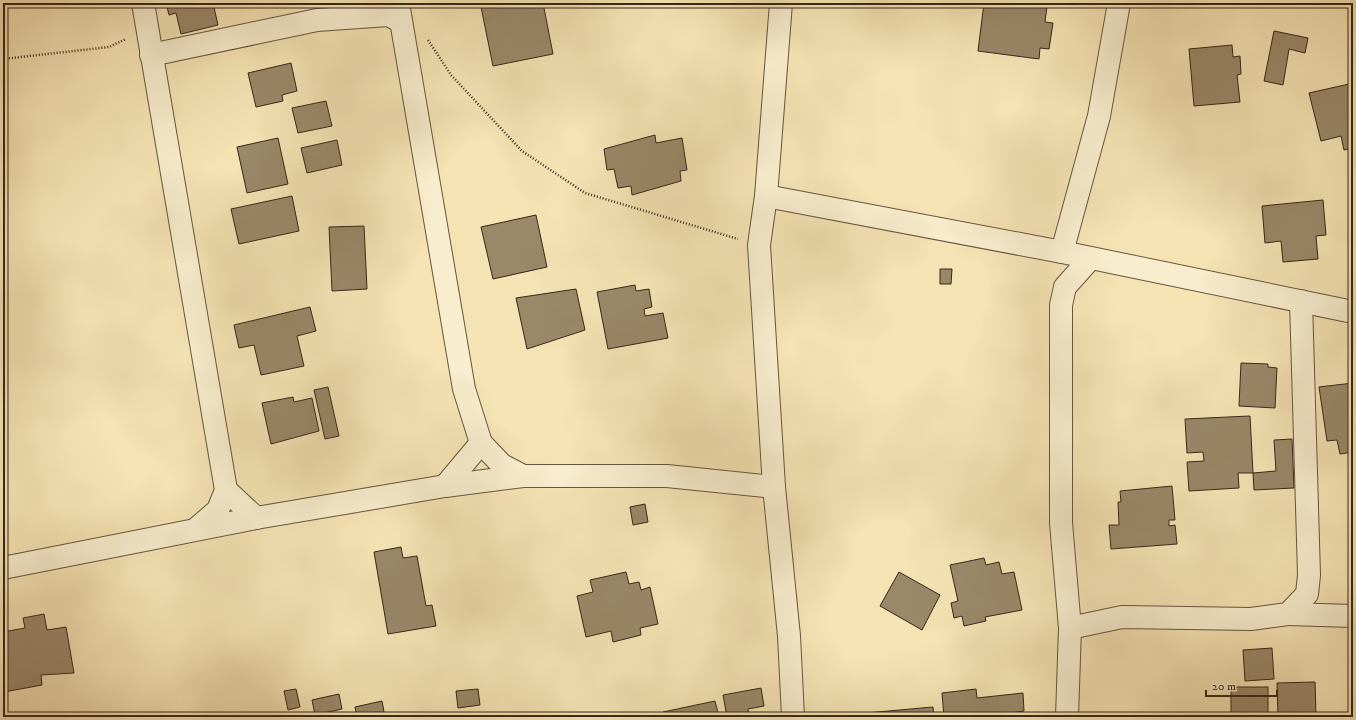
<svg xmlns="http://www.w3.org/2000/svg" width="1356" height="720" font-family="'IM FELL DW Pica',serif">
  <rect width="100%" height="100%" fill="#f5e3b3"/>
  <filter id="stains"><feTurbulence type="fractalNoise" baseFrequency=".005" numOctaves="4"/><feColorMatrix values="0 0 0 0 .2 0 0 0 0 .09 0 0 0 0 .02 0 0 0 .5 -.17"/></filter>
  <radialGradient id="worn" r=".72"><stop offset=".6" stop-color="#630" stop-opacity="0"/><stop offset="1" stop-color="#630" stop-opacity=".3"/></radialGradient>
  <g fill="#9a8869" stroke="#382618">
    <polygon points="166,3 213,3 218,25 181,34 176,13 169,15"/>
    <polygon points="501,3 543,3 553,54 493,66 481,7"/>
    <polygon points="984,3 1024,3 1047,6 1045,22 1053,23 1049,49 1040,48 1039,59 978,51"/>
    <polygon points="1274,31 1308,38 1305,53 1289,49 1283,85 1264,81"/>
    <polygon points="1232,45 1233,57 1240,56 1241,74 1237,75 1240,102 1194,106 1189,49"/>
    <polygon points="291,63 297,91 282,95 283,101 256,107 248,73"/>
    <polygon points="1349,84 1351,92 1353,92 1353,148 1344,150 1341,136 1321,141 1309,93"/>
    <polygon points="326,101 332,126 298,133 292,108"/>
    <polygon points="655,135 656,143 682,138 687,170 680,171 681,181 632,195 631,186 618,188 614,169 607,170 604,149"/>
    <polygon points="278,138 288,184 247,193 237,147"/>
    <polygon points="337,140 342,165 307,173 301,148"/>
    <polygon points="292,196 299,231 239,244 231,209"/>
    <polygon points="1323,200 1326,235 1316,236 1318,259 1283,262 1281,241 1265,243 1262,206"/>
    <polygon points="536,215 547,267 493,279 481,227"/>
    <polygon points="364,226 367,289 332,291 329,227"/>
    <polygon points="940,269 952,269 951,284 940,284"/>
    <polygon points="635,285 636,291 649,289 652,307 644,309 645,316 663,313 668,338 608,349 597,292"/>
    <polygon points="576,289 585,330 527,349 516,298"/>
    <polygon points="310,307 316,331 297,336 304,366 261,375 254,345 239,348 234,325"/>
    <polygon points="1241,363 1268,364 1268,367 1277,368 1275,408 1239,406"/>
    <polygon points="1353,383 1353,452 1340,454 1337,440 1327,441 1319,387"/>
    <polygon points="328,387 339,436 325,439 314,390"/>
    <polygon points="293,397 294,402 312,398 319,431 271,444 262,403"/>
    <polygon points="1250,416 1253,473 1238,473 1239,488 1189,491 1187,462 1204,461 1203,452 1187,453 1185,419"/>
    <polygon points="1292,439 1294,488 1254,490 1253,473 1276,471 1274,440"/>
    <polygon points="1172,486 1175,520 1169,520 1169,526 1175,525 1177,544 1111,549 1109,525 1119,525 1118,502 1121,502 1120,491"/>
    <polygon points="645,504 648,522 633,525 630,507"/>
    <polygon points="401,547 403,558 417,556 426,606 432,605 436,626 388,634 374,552"/>
    <polygon points="984,558 986,565 999,562 1002,574 1014,572 1022,610 985,617 986,621 964,626 962,616 954,618 951,603 958,601 950,565"/>
    <polygon points="626,572 629,584 639,582 641,590 650,587 658,624 640,628 641,635 613,642 611,631 586,637 577,596 593,592 590,580"/>
    <polygon points="899,572 940,595 922,630 880,606"/>
    <polygon points="44,614 47,630 66,627 74,673 41,675 42,685 4,692 3,632 25,628 23,618"/>
    <polygon points="1272,648 1274,679 1245,681 1243,650"/>
    <polygon points="1315,682 1316,717 1278,717 1277,683"/>
    <rect x="1231" y="687" width="37" height="30"/>
    <polygon points="761,688 764,706 748,709 749,715 727,717 723,695"/>
    <polygon points="296,689 300,707 288,710 284,691"/>
    <polygon points="478,689 480,705 458,708 456,691"/>
    <polygon points="976,689 977,698 1023,693 1024,711 1011,713 1011,717 944,717 942,693"/>
    <polygon points="339,694 342,709 315,715 312,700"/>
    <polygon points="382,701 385,717 357,717 355,707"/>
    <polygon points="715,701 719,717 665,717 663,712"/>
    <polygon points="933,707 934,717 866,717 866,713"/>
    <rect x="1072" y="714" width="15" height="3"/>
  </g>
  <g fill="none" stroke-linecap="round" stroke-linejoin="round">
    <g stroke="#67553f" stroke-width="24">
      <g id="street">
        <polyline points="143,3 226,490 218,510 196,529"/>
        <polyline points="398,3 464,389 481,443 502,465 523,476"/>
        <polyline points="781,3 766,196 759,245 774,487 789,636 793,717"/>
        <polyline points="151,55 317,20 388,15 400,21"/>
        <polyline points="766,196 1062,252 1353,312"/>
        <polyline points="1062,252 1099,116 1119,3"/>
        <polyline points="445,486 481,443"/>
        <polyline points="226,490 256,518"/>
        <polyline points="3,568 256,518 445,486 523,476 667,476 774,487"/>
        <polyline points="1288,614 1353,616"/>
        <polyline points="1070,628 1122,617 1251,619 1288,614 1307,594 1309,575 1301,301"/>
        <polyline points="1067,717 1070,628 1061,523 1061,305 1065,287 1090,259"/>
      </g>
    </g>
    <g stroke="#382618" stroke-width="2.5" stroke-dasharray="1 2" stroke-linecap="butt">
      <polyline points="428,40 451,75 522,151 585,193 738,239"/>
      <polyline points="3,59 109,47 126,39"/>
    </g>
    <use href="#street" stroke="#f8edce" stroke-width="22"/>
  </g>
  <rect width="1356" height="720" fill="none" stroke="#f5e3b3" stroke-width="16"/>
  <rect x="4" y="4" width="1348" height="712" fill="none" stroke="#382618" stroke-width="2"/>
  <rect x="8" y="8" width="1340" height="704" fill="none" stroke="#382618"/>
  <path d="M1206 690v6h71v-6" fill="none" stroke="#382618" stroke-width="2"/>
  <text x="1212" y="690" font-size="12" fill="#382618" stroke="#f8edce" stroke-width="3" paint-order="stroke">20 m</text>
  <rect width="100%" height="100%" filter="url(#stains)"/>
  <rect width="100%" height="100%" fill="url(#worn)"/>
</svg>
